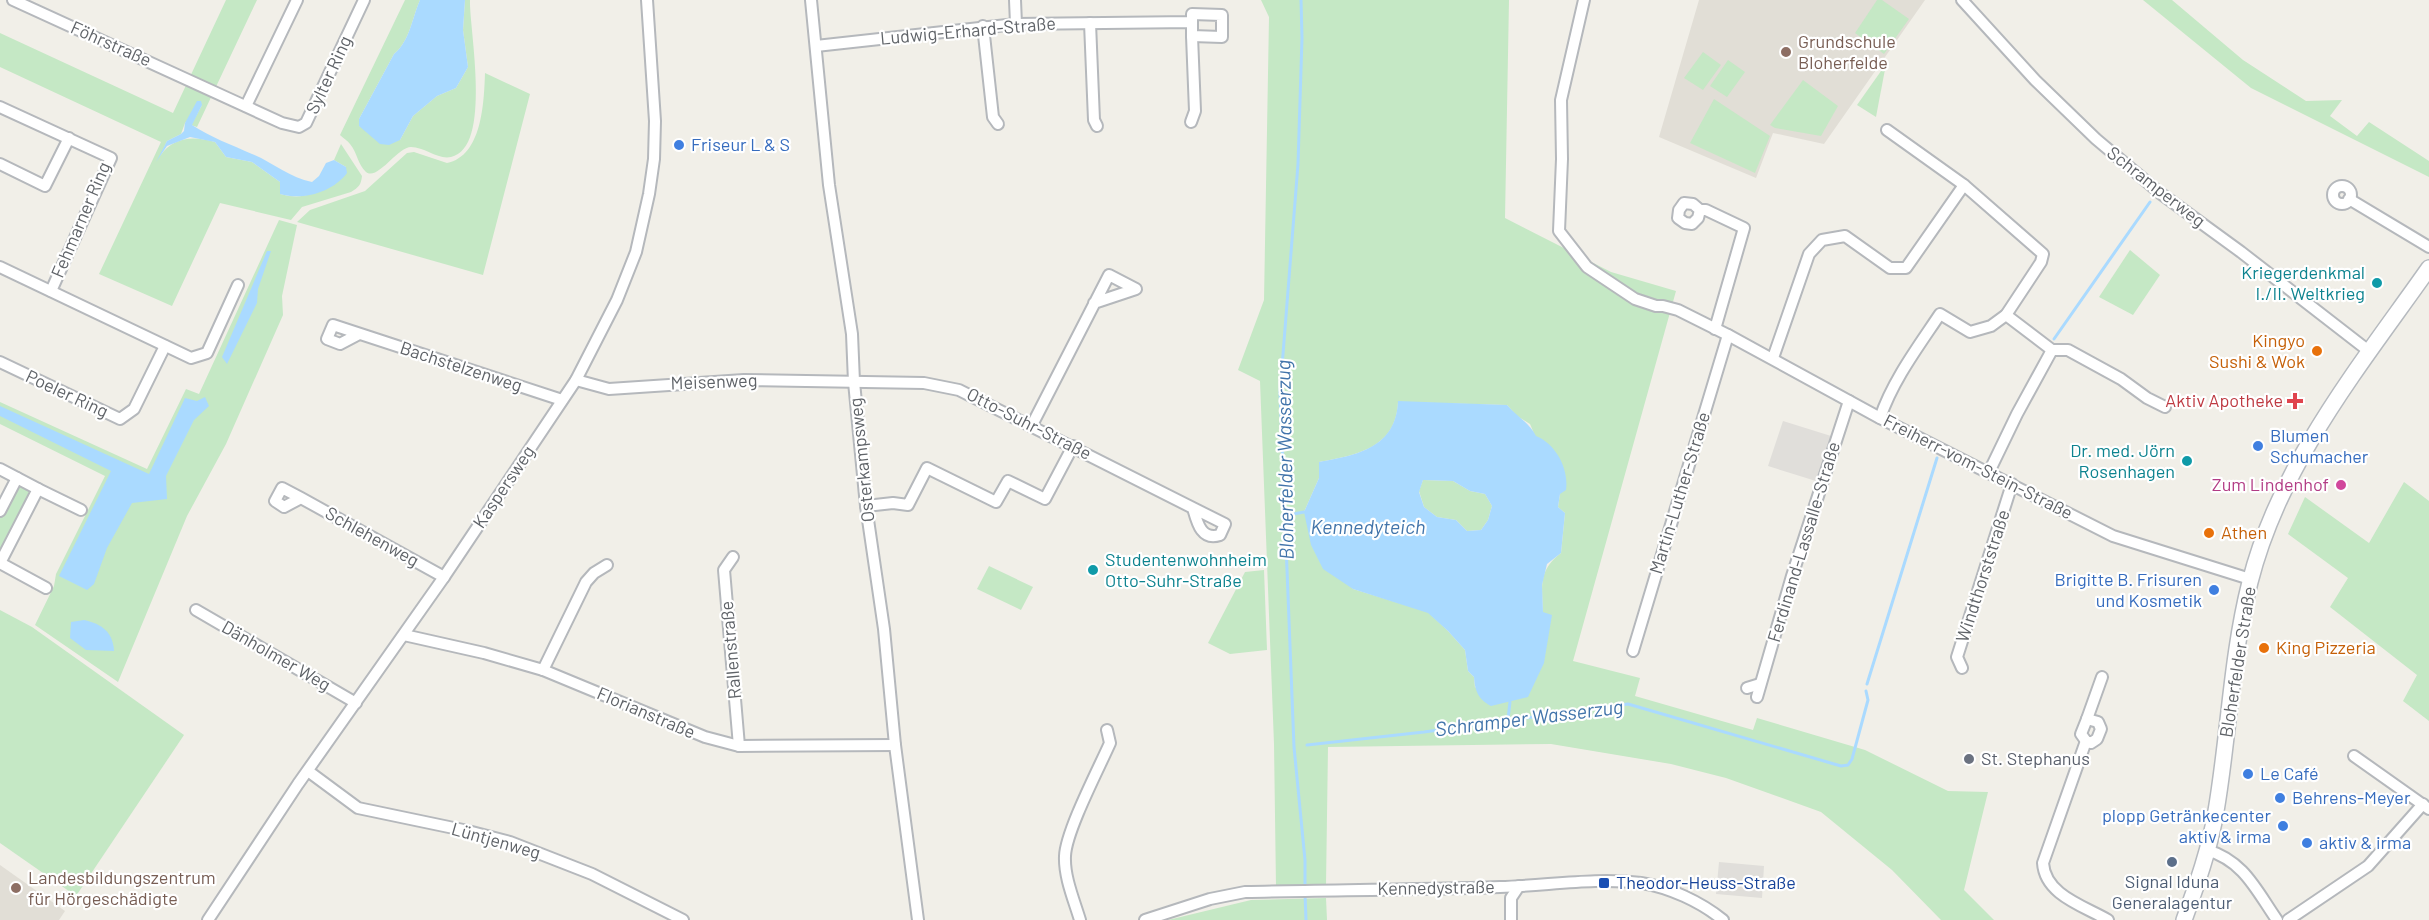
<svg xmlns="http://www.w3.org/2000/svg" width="2429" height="920" font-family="Barlow,sans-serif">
  <rect width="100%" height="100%" fill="#f1efe8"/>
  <g fill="#e0deda">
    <polygon points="1783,421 1831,436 1816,481 1768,466"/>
    <polygon points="1719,862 1764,866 1762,898 1716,894"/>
  </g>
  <g fill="#e1ded6">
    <polygon points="1699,0 1925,0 1824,144 1773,133 1756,178 1659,137"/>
    <polygon points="0,865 65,911 59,920 0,920"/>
  </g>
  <g fill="#c5e8c5" fill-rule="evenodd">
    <path d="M226,0H257L197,127L191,125L202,105L185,123L181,134L167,141L160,156C174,136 194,136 215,142L226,157L252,162L280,182V194C312,203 323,186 346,167L334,160L341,144L362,176C361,185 359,187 351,192L302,207L291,220L220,203L172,306L99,274L161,142L0,67V33L173,113Z"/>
    <path d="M405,0H420C412,18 410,41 394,54L359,119V126L400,140L413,116L437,96L456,88L468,67L463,30L465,0H470C469,29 493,148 451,157C438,160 425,147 411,147C397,147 378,181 366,172C358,165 357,152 350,144C348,141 343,138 340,135Z"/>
    <path d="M1261,0H1509L1505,218L1611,272L1676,291L1573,661L1640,678L1635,696L1753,730L1757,718L1865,750L1948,791L1988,792L1964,890L1994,920H1941L1892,870L1821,812L1726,778L1671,764L1551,744L1328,747L1326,885L1276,887L1274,744L1260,381L1238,370L1264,300L1269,17ZM1398,402L1507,405L1517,416L1530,424L1560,494L1558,507L1565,513L1561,553C1538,571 1542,585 1543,612L1475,688L1474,677L1468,671L1465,650L1448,631L1428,612L1353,589L1304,512L1319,478V462C1357,455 1396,448 1398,402Z"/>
    <polygon points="1877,0 1882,0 1909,19 1884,54 1855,33"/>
    <polygon points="2143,0 2172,0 2243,60 2306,101 2342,100 2330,116 2357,136 2369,122 2429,161 2429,177 2251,88"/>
    <polygon points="1703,52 1721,65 1703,90 1684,78"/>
    <polygon points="1728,60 1745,72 1727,97 1710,86"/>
    <polygon points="1886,64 1876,117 1857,105"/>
    <path d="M485,73L530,94L483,275L297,222L310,210L365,191L407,153L414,152L447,163C482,156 484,103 485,73Z"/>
    <polygon points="1803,80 1838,106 1821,136 1775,128 1770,125"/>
    <polygon points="1714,99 1770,136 1755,173 1690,143"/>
    <polygon points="279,220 297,225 282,296 283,315 226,444 187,516 118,682 35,625 54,586 56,574 105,476 0,424 0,402 147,469 186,389 199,394"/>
    <polygon points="2130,250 2160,275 2133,315 2099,297"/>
    <polygon points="1423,480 1453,481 1470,491 1485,494 1492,506 1488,520 1481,530 1467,531 1456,520 1437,517 1424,507 1419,491"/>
    <polygon points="2404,482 2429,501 2429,721 2403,701 2417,675 2330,607 2348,578 2288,534 2305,497 2369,543"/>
    <polygon points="17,484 29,489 31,493 0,551 0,518"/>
    <polygon points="989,566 1033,587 1021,610 977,589"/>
    <polygon points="1264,570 1267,650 1230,654 1208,643 1245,572"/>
    <polygon points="0,610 32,627 184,735 76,896 0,843"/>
    <polygon points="1326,898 1327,920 1168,920 1251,900"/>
  </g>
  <g fill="#aadaff" fill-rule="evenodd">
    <path d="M420,0H465L463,30L468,67L456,88L437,96L413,116L400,140L389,145L380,144L359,126V119L394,54C410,41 412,18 420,0Z"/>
    <path d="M197,101H201L202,105L192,125C210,137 232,145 252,154C272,162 290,178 312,182L319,176L326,163L334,160L346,167L347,173C333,192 303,201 280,194V182L252,162L226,157L215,142L190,137L167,146L156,162L167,141L181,134L184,131L185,123Z"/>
    <polygon points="267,251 271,251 258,289 257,303 227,364 222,357"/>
    <polygon points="205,397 209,406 194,420 166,476 167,499 132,503 107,548 94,584 87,590 59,576 111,471 0,416 0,406 149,474 185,398 197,401"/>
    <path d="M1398,401L1507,405C1517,417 1529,422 1536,436C1556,444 1569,469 1566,490L1560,494L1558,507L1565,513L1561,553L1547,564L1542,585L1543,612L1552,615L1544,663L1528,697L1491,706C1478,699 1475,691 1474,677L1468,671L1465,650L1448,631L1428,613L1353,589L1323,569L1311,545L1304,512L1319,478V462C1357,455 1396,448 1398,401ZM1423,480L1453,481L1470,491L1485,494L1492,506L1488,520L1481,530L1467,531L1456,520L1437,517L1424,507L1419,492Z"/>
    <path d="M84,620C102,624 113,632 114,651L86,650L70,638L71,622Z"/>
  </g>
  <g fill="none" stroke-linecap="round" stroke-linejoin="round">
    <g stroke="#aadaff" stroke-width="3">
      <polyline points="1301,0 1302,38 1298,164 1280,392 1294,747 1305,860 1305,888"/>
      <polyline points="2054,339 2150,202"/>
      <polyline points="1283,516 1304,512"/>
      <polyline points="1867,684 1937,458"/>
      <polyline points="1508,719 1510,702"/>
      <polyline points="1307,745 1424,732 1628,704 1841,766 1848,765 1852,759 1868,700 1866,691"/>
      <polyline points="1305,894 1306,920"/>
    </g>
    <g stroke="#b5b8bc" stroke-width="14">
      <g id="street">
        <polyline points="13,0 282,123 299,127 306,123 364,0"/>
        <polyline points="811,0 829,185 852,334 854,382 866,506 884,629 895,745 918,920"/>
        <polyline points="1015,0 1016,24"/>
        <polyline points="1584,0 1561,100 1562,159 1559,231 1587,267 1635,299 1656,306 1663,306 1678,310 1728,335 1880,418 2113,536 2250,579"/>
        <polyline points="1962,0 2035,80 2096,139 2160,193 2241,252 2370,352"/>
        <polyline points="1090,23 1094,120 1097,126"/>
        <polyline points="983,26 993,117 998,124"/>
        <polyline points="816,46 1016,24 1192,22 1192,14 1222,15 1222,37 1192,36 1192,22"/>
        <polyline points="246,106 297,0"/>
        <polyline points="0,107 111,158 51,291"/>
        <polyline points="1191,122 1195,111 1192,36"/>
        <polyline points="0,164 45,186 69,138"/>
        <circle cx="2342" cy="195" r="9"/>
        <polyline points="2349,199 2429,247"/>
        <polyline points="1700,210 1698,218 1692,224 1685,223 1678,218 1679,210 1684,203 1693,204 1700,210 1706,210 1744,228 1715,329"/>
        <polyline points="0,267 191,358 207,353 238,285"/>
        <polyline points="2006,315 2052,350 2068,350 2121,379 2147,398 2165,407"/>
        <polyline points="359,334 340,344 327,339 333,325 562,400"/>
        <polyline points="1773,358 1809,254 1822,240 1845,236 1890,268 1906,268 1964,185 1887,130"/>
        <polyline points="0,362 120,419 134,409 165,346"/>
        <path d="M576,380L609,389L744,380L924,383L959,390L1193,508C1197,522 1201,541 1220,535L1225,524L1193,508"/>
        <path d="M1880,418C1893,380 1918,347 1940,314L1970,332L1991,326L2006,315L2041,262L2043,254L1964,185"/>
        <polyline points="1032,425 1109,275 1136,289 1094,303"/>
        <polyline points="0,469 38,489 0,563 46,588"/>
        <polyline points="1989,472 2017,414 2052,350"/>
        <polyline points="38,489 81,510"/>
        <polyline points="301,498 284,507 275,501 282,488 301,498 444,577"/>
        <polyline points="866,506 893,503 908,505 927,468 996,502 1008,481 1045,499 1073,446"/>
        <polyline points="0,511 17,478"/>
        <polyline points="733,557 724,570 739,746"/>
        <polyline points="196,610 356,703"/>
        <polyline points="404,635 484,653 543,670 705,737 739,746 895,745"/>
        <polyline points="1633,651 1728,335"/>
        <polyline points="1962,668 1957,657 2012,484"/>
        <polyline points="543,670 586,582 594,573 607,565"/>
        <polyline points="1747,688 1760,684"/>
        <polyline points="1757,697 1792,576 1849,401"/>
        <polygon points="2087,719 2098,722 2101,729 2097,739 2091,743 2086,741 2081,734"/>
        <polyline points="2087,719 2102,677"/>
        <path d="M2086,741L2043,863C2045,895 2084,906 2108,920"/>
        <polyline points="2354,756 2429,809"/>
        <polyline points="308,771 358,808 468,831 510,842 592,874 683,920"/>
        <path d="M2207,850C2244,861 2256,890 2277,920"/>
        <polyline points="208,920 298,784 444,577 576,380 617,300 636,252 649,194 654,159 655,121 647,0"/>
        <path d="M1080,920C1074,900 1064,877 1065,856C1066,831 1099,768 1110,743L1107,730"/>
        <path d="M1145,920L1210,899L1245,892C1330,890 1415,890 1500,887C1546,886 1595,877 1641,883C1669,887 1701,902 1723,920"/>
        <polyline points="1511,920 1511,898 1519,886"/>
        <polyline points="2288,920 2368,866 2423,804"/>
      </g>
    </g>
    <g stroke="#b6babf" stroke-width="18">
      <path id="secondary" d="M2184,920C2197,884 2210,848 2216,811C2229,735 2231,657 2250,582C2280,463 2360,366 2429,268"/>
    </g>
    <use href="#street" stroke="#fff" stroke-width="10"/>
    <use href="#secondary" stroke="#fff" stroke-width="15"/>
  </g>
  <g fill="#8d6e63" stroke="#fff" stroke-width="2">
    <circle cx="1786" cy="52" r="6"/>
    <circle cx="16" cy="888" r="6"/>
  </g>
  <g fill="#3f7fe0" stroke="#fff" stroke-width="2">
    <circle cx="679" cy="145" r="6"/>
    <circle cx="2258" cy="446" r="6"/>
    <circle cx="2214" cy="590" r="6"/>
    <circle cx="2248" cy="774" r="6"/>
    <circle cx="2280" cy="798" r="6"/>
    <circle cx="2283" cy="826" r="6"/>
    <circle cx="2307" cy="843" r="6"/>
  </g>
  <g fill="#0f9aa8" stroke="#fff" stroke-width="2">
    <circle cx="2377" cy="283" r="6"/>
    <circle cx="2187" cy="461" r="6"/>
    <circle cx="1093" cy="570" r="6"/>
  </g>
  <g fill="#e8710a" stroke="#fff" stroke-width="2">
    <circle cx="2317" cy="351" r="6"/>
    <circle cx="2209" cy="533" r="6"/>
    <circle cx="2264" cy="648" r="6"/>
  </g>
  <path fill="#e0444e" stroke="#fff" stroke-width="2" d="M2292 392h6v6h6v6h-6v6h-6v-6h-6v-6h6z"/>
  <circle fill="#d1479c" stroke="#fff" stroke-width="2" cx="2341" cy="485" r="6"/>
  <circle fill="#6b7280" stroke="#fff" stroke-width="2" cx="1969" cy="759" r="6"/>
  <circle fill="#5c6f8a" stroke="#fff" stroke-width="2" cx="2172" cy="862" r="6"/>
  <rect fill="#1a4fb4" stroke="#fff" stroke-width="2" x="1598" y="877" width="12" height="12" rx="3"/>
  <g text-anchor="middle" stroke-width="4.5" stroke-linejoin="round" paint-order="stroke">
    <g font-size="18" fill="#5f6368" stroke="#fff">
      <text transform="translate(968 31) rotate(-5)" y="6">Ludwig-Erhard-Straße</text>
      <text transform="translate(111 44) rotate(24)" y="6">Föhrstraße</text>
      <text transform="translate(329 75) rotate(-65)" y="6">Sylter Ring</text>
      <text transform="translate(2156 187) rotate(38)" y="6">Schramperweg</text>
      <text transform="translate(81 220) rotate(-67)" y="6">Fehmarner Ring</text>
      <text transform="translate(461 367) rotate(18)" y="6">Bachstelzenweg</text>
      <text transform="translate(714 382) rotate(-2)" y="6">Meisenweg</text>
      <text transform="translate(67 394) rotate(25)" y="6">Poeler Ring</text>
      <text transform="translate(1029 424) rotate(27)" y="6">Otto-Suhr-Straße</text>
      <text transform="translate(862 460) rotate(-96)" y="6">Osterkampsweg</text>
      <text transform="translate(1978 467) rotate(27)" y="6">Freiherr-vom-Stein-Straße</text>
      <text transform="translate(504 487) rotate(-56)" y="6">Kaspersweg</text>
      <text transform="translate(1680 493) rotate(-73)" y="6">Martin-Luther-Straße</text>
      <text transform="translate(372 537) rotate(29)" y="6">Schlehenweg</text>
      <text transform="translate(1804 542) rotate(-73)" y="6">Ferdinand-Lassalle-Straße</text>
      <text transform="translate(1983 576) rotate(-72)" y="6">Windthorststraße</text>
      <text transform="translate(731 650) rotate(-95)" y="6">Rallenstraße</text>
      <text transform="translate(276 656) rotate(30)" y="6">Dänholmer Weg</text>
      <text transform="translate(2238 662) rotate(-81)" y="6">Bloherfelder Straße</text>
      <text transform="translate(646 713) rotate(23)" y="6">Florianstraße</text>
      <text transform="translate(496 841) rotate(16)" y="6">Lüntjenweg</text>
      <text transform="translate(1436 888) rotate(-1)" y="6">Kennedystraße</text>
    </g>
    <g font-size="18" fill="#785e54" stroke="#fff" text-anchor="start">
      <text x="1798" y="48">Grundschule<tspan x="1798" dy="21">Bloherfelde</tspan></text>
      <text x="28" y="884">Landesbildungszentrum<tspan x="28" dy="21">für Hörgeschädigte</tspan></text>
    </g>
    <g font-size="18" fill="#366cbe" stroke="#fff" text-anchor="start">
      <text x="691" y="151">Friseur L &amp; S</text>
      <text x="2270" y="442">Blumen<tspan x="2270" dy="21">Schumacher</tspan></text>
      <text x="2202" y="586" text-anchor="end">Brigitte B. Frisuren<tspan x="2202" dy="21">und Kosmetik</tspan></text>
      <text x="2260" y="780">Le Café</text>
      <text x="2292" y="804">Behrens-Meyer</text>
      <text x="2271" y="822" text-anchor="end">plopp Getränkecenter<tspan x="2271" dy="21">aktiv &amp; irma</tspan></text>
      <text x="2319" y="849">aktiv &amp; irma</text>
    </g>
    <g font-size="18" fill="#0d838f" stroke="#fff" text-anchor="end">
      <text x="2365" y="279">Kriegerdenkmal<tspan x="2365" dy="21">I./II. Weltkrieg</tspan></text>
      <text x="2175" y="457">Dr. med. Jörn<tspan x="2175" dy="21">Rosenhagen</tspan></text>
      <text x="1105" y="566" text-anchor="start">Studentenwohnheim<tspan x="1105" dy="21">Otto-Suhr-Straße</tspan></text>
    </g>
    <g font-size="18" fill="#c56008" stroke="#fff" text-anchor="start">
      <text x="2305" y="347" text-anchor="end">Kingyo<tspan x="2305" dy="21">Sushi &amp; Wok</tspan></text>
      <text x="2221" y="539">Athen</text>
      <text x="2276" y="654">King Pizzeria</text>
    </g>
    <g font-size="18" fill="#be3a42" stroke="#fff" text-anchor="end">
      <text x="2283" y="407">Aktiv Apotheke</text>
    </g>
    <g font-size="18" fill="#b23c85" stroke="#fff" text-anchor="end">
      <text x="2329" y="491">Zum Lindenhof</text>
    </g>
    <g font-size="18" fill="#5b616d" stroke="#fff" text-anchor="start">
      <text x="1981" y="765">St. Stephanus</text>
    </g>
    <g font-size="18" fill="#4e5e75" stroke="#fff">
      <text x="2172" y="888">Signal Iduna<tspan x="2172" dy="21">Generalagentur</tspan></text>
    </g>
    <g font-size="18" fill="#164399" stroke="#fff" text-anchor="start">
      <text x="1616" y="889">Theodor-Heuss-Straße</text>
    </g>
    <g font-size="20" font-style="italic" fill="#4174aa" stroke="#fff">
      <text transform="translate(1285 460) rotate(-91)" y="7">Bloherfelder Wasserzug</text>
      <text x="1368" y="534">Kennedyteich</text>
      <text transform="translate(1529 718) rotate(-7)" y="7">Schramper Wasserzug</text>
    </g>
  </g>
</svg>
